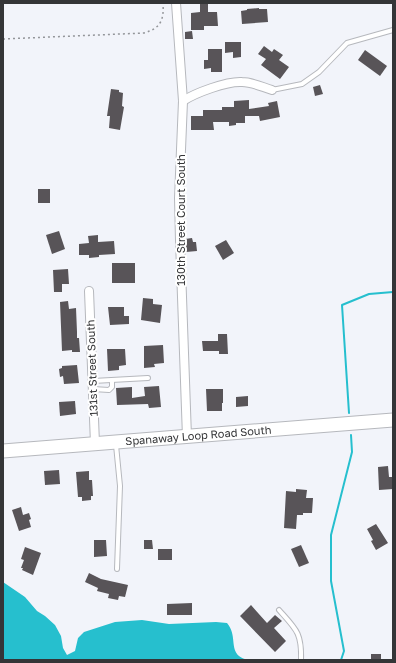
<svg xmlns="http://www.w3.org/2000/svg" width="396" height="663" font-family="'Golos Text',sans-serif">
  <rect width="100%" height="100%" fill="#f2f4fa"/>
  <path fill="#26bfce" d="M3,582L25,597L37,611L45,616L55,625L61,636L63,648L67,655L75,651L78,638L84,632L115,622L142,620L169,624L216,622L227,623C237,635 230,648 239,656C241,658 245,659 248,660H3Z"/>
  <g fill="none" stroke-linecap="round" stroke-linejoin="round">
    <g stroke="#26bfce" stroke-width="2">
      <polyline points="349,413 342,305 369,294 393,292"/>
      <polyline points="341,660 344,651 331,581 331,535 352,452 351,435"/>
    </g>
  </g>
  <g fill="#585458">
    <polygon points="200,3 208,3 208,12 217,12 218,26 204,26 204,30 191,30 191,13 200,12"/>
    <polygon points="259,8 259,9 267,9 268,22 242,24 241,11 247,10 247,9"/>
    <polygon points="192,31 193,39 185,39 185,32"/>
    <polygon points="225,42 241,42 241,57 233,58 233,52 225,53"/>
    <polygon points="264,46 272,52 274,49 283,55 279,60 289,67 280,79 261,65 266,59 258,54"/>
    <polygon points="208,49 222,49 222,72 211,72 211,68 204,69 204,60 208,60"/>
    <polygon points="365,50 387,66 380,76 358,60"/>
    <polygon points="320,85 323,94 315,96 313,87"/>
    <polygon points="111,89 119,90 119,92 123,93 122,106 124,107 120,130 109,128 110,116 107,116"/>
    <polygon points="249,100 249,109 269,106 268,103 277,101 280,117 260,121 259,116 245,116 245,123 236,123 236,125 229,126 229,122 213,122 214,130 191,130 191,116 203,116 203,110 222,110 222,107 234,107 234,101"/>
    <rect x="38" y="189" width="12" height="14"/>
    <polygon points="59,231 65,249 52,254 46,235"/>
    <polygon points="98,235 98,242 114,241 115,254 99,255 99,257 89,258 89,255 79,255 79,244 89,243 88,236"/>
    <polygon points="192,238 193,242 196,242 197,251 186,252 185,239"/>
    <polygon points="226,240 234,253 223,260 215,246"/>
    <rect x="112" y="263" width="23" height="20"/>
    <polygon points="68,269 69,284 62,284 62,292 54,292 53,270"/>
    <polygon points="143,298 153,299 153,304 162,305 160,323 141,320"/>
    <polygon points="68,301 69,309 76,308 77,332 77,338 79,338 80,352 72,352 72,350 62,351 60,302"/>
    <polygon points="108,307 124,307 124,316 129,316 129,324 110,325"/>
    <polygon points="218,334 227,334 228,354 219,354 219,351 203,351 202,341 218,341"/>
    <polygon points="163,345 164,363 154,364 155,367 144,368 144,346"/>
    <polygon points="107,349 125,349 126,365 119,366 119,370 108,371"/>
    <polygon points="77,365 79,383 64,384 63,376 60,377 59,369 62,368 62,366"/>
    <polygon points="159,386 161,407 149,408 148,404 117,405 116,388 132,387 132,398 145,396 144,387"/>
    <polygon points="206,389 223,389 223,403 222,403 222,411 207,411"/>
    <polygon points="248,396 248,406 236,407 236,397"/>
    <polygon points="75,401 76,414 60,416 59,402"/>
    <polygon points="388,466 389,477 393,477 393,489 379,490 378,467"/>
    <polygon points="59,470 60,484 45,485 44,471"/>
    <polygon points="89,471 89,480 92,480 93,496 91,496 91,500 82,501 82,497 78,497 76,472"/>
    <polygon points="296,489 307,490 306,498 313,498 312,513 303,513 303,515 297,515 296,529 284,528 286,491 296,492"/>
    <polygon points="21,507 23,515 29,513 31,519 29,520 31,527 19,531 12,510"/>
    <polygon points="376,524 388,543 376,550 371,541 373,540 367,529"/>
    <polygon points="94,540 106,540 107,556 94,557"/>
    <polygon points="144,540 152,540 153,549 144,549"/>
    <polygon points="301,545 309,563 299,567 291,549"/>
    <polygon points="25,547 41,553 33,575 22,570 23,568 21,568 24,560 21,559"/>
    <rect x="158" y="549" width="14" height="11"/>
    <polygon points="89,573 101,579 128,585 125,597 119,596 118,600 108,598 109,594 97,591 98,588 85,582"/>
    <polygon points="192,603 192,615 167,615 167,604"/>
    <polygon points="251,605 267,623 275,615 282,621 274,628 286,641 275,652 240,616"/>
    <rect x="371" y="654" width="10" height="6"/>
  </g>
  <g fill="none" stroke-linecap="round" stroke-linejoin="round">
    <g stroke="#b6b8bd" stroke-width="6">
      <g id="lane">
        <polyline points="272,90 302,84 319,72 347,43 393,30"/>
        <polyline points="93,381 148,378"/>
        <polyline points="93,389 109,390 112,387 112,380"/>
        <polyline points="116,445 120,486 117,569"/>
        <path d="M279,610C296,629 302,633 301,660"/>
      </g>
    </g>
    <g stroke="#b6b8bd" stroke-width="10">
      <g id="street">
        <polyline points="176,3 183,101 179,198 180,241 187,437"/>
        <path d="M183,101C195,93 227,81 242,82C252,82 262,87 272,90"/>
        <polyline points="89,291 95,444"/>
      </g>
    </g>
    <g stroke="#b6b8bd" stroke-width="15">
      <g id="primary">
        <path id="s1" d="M3,451L393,420"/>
      </g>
    </g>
    <path stroke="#939599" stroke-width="1.5" stroke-dasharray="2 3" stroke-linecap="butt" d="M3,39L144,33C161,28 164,20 163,3"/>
    <use href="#lane" stroke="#fff" stroke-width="4"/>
    <use href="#street" stroke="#fff" stroke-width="8"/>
    <use href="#primary" stroke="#fff" stroke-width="13"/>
  </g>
  <g text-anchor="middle" stroke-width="4" stroke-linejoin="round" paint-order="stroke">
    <g font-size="11" fill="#343537" stroke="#fff">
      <text transform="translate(181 220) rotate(-90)" y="4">130th Street Court South</text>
      <text transform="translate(92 368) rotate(-92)" y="4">131st Street South</text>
      <text dy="4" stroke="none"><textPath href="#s1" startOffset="196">Spanaway Loop Road South</textPath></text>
    </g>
  </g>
  <rect width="396" height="663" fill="none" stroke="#343537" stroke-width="8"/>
</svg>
